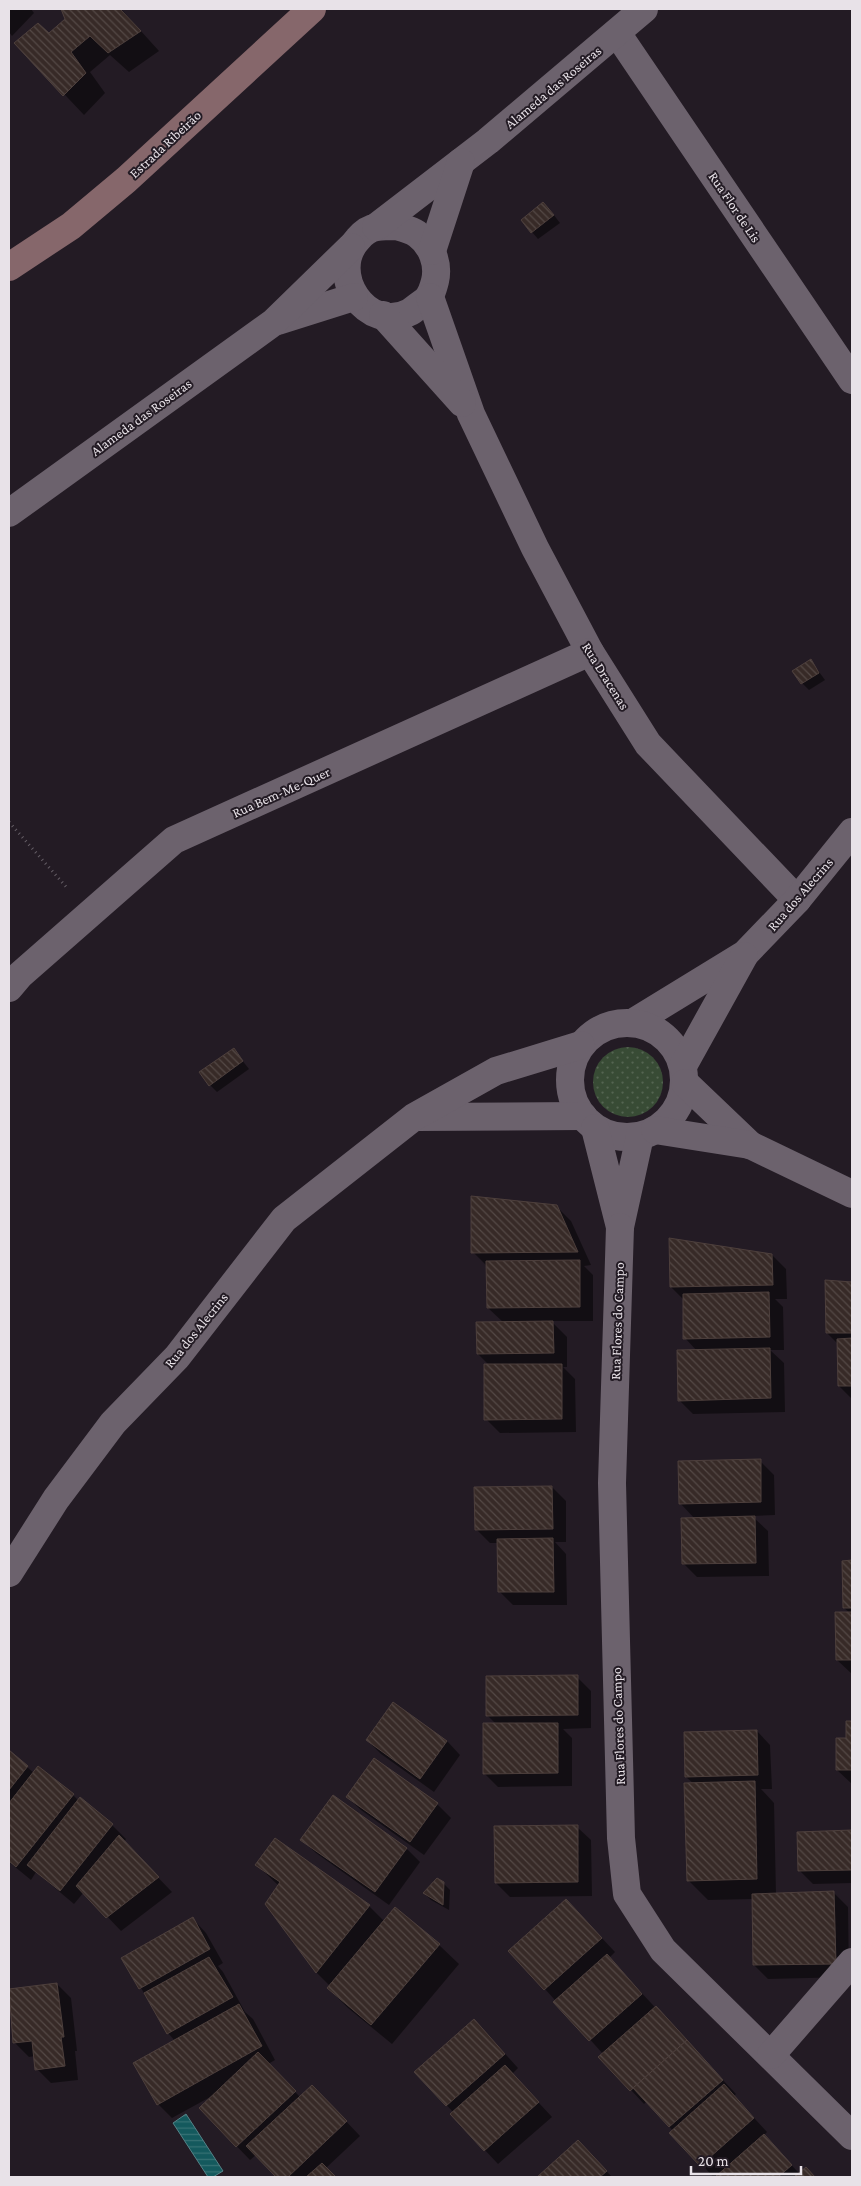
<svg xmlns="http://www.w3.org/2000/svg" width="861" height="2186" font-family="'Crimson Pro',serif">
  <defs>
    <pattern id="grass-dots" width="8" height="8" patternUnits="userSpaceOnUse" patternTransform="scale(1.25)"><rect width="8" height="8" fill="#384b35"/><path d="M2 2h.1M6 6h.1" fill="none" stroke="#556552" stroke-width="1.8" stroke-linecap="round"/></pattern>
    <pattern id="water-rules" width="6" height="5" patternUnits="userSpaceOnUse" patternTransform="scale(1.25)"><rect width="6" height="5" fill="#14595d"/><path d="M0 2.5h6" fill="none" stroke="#367174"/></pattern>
    <pattern id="building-back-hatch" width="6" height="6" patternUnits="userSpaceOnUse" patternTransform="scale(1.25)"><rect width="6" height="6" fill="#372a27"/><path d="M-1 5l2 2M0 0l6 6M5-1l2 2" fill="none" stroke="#544946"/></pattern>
  </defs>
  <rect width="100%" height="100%" fill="#231b24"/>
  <circle fill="url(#grass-dots)" cx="628" cy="1082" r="35"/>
  <polygon fill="url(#water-rules)" stroke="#548287" points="186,2114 223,2171 213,2177 208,2177 173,2123"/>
  <g fill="#0007">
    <polygon points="9,9 31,9 34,13 12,36 9,32"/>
    <polygon points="62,9 121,9 159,51 129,72 110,55 90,72 105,93 84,115 16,43 49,35 67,20"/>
    <polygon points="550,210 560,223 538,239 532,232"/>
    <polygon points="811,661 825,680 809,690 802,683"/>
    <polygon points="234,1050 249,1069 217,1092 210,1085"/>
    <polygon points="557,1207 571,1221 591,1265 584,1266 593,1275 593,1321 551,1321 567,1337 567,1367 563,1367 575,1379 576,1432 500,1433 486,1419 490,1366 478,1354 504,1323 488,1308 487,1266 473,1252"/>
    <polygon points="772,1255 786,1269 787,1299 775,1299 783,1307 784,1350 770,1350 784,1363 785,1412 693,1414 679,1400 697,1351 685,1338 684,1300 671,1287"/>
    <polygon points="826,1281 852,1284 852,1399 839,1386 838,1344 827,1333"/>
    <polygon points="760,1461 774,1475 775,1515 752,1516 768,1531 769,1576 697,1577 683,1563 695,1519 680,1503"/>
    <polygon points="552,1487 566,1501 566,1542 555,1542 566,1554 567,1605 513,1605 499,1591 499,1543 490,1543 476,1529"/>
    <polygon points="843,1562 852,1562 852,1674 837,1660 850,1613 844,1608"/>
    <polygon points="577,1677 591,1691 591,1728 563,1729 572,1738 572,1786 498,1787 484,1773 496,1724 488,1716"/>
    <polygon points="847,1722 852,1722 852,1784 837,1770 848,1739"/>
    <polygon points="757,1731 770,1745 772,1789 761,1789 774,1803 776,1894 834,1893 848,1907 849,1977 768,1979 754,1965 753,1899 708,1900 688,1880 694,1784 686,1777"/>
    <polygon points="367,1740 447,1741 460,1755 434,1792 381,1754"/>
    <polygon points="9,1752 34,1773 73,1795 79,1801 80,1799 112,1825 126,1839 124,1842 172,1892 121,1931 84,1892 74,1904 36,1872 31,1880 9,1862"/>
    <polygon points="347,1797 437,1804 451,1818 424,1855 361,1810"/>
    <polygon points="577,1827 591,1840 592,1896 510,1897 496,1883"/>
    <polygon points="852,1832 852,1883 813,1884 799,1870"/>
    <polygon points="302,1840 406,1848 420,1862 389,1905 316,1853"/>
    <polygon points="257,1865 369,1906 384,1921 439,1945 459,1964 392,2044 348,2008 328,1988 330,1986 317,1973 267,1904 279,1886"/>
    <polygon points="443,1883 450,1890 449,1910 431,1900 424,1893"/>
    <polygon points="566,1900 615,1952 609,1958 736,2094 734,2096 767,2132 764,2135 796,2170 800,2174 806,2169 814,2177 713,2177 647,2101 644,2104 631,2090 603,2054 545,1989"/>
    <polygon points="193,1919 206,1933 223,1963 218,1966 223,1972 245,2012 253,2019 275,2060 268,2064 300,2097 326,2100 360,2136 326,2168 335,2177 278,2177 256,2155 250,2160 200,2108 212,2096 172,2118 158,2104 175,2041 168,2033 123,1958"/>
    <polygon points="57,1984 71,1998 77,2051 75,2051 78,2080 51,2083 37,2069 35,2056 29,2057 15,2043 9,1990"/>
    <polygon points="488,2035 518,2068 512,2074 552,2117 498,2164 451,2114 453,2112 416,2072"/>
    <polygon points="578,2142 612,2177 538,2177"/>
  </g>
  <g fill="url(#building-back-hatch)" stroke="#4d3f3c">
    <polygon points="61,9 120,9 141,31 108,53 90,36 71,52 86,73 63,96 14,43 38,23 49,33 65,19"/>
    <polygon points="543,202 554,215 531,233 521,220"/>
    <polygon points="811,659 819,673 801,684 792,671"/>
    <polygon points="234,1048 243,1061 209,1086 199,1072"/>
    <polygon points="471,1196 557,1205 578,1252 471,1253"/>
    <polygon points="669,1238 772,1254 773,1285 670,1287"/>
    <polygon points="580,1260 580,1307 487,1308 486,1261"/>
    <polygon points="825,1280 852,1282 852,1333 826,1333"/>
    <polygon points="769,1292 770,1337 683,1339 683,1294"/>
    <polygon points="553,1321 554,1353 477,1354 476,1322"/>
    <polygon points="852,1338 852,1386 838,1386 837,1339"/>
    <polygon points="770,1348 771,1398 678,1401 677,1350"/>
    <polygon points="484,1364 562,1364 562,1419 484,1420"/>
    <polygon points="761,1459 761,1502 679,1504 678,1461"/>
    <polygon points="552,1486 553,1529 475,1530 474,1487"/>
    <polygon points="755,1516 756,1563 682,1564 681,1518"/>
    <polygon points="553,1538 554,1592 498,1592 497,1539"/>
    <polygon points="852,1560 852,1608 843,1608 842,1561"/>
    <polygon points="835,1612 852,1612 852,1660 836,1660"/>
    <polygon points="578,1675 578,1715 486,1716 486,1676"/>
    <polygon points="393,1702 447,1741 420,1779 366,1740"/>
    <polygon points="846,1721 852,1721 852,1770 836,1770 836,1738 846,1738"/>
    <polygon points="483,1723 558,1723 558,1773 483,1774"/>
    <polygon points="757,1730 758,1775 685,1777 684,1732"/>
    <polygon points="9,1750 28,1766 9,1790"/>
    <polygon points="374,1758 438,1803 410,1842 346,1797"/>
    <polygon points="38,1766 74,1794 16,1867 9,1861 9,1803"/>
    <polygon points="755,1781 757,1879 687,1881 684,1783"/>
    <polygon points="333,1795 407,1848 375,1892 300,1840"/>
    <polygon points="80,1797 113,1824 60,1891 27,1865"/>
    <polygon points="578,1825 578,1882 495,1883 494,1826"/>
    <polygon points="852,1830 852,1870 798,1871 797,1832"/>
    <polygon points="119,1835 159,1877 106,1918 76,1886"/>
    <polygon points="275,1838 370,1905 316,1973 265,1904 280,1882 255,1865"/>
    <polygon points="437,1878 444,1882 443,1905 423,1893"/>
    <polygon points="834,1891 836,1964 753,1965 752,1894"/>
    <polygon points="566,1899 602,1938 544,1990 508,1951"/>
    <polygon points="395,1907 440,1944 371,2025 327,1988"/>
    <polygon points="193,1917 210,1949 139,1989 121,1958"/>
    <polygon points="607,1954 642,1994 589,2041 553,2002"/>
    <polygon points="209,1957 233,1997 167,2034 144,1993"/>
    <polygon points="57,1983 64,2037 61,2037 65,2066 35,2070 32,2041 13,2043 9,1989"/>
    <polygon points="239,2004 262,2046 157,2105 133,2063"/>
    <polygon points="656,2006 687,2040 630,2091 598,2057"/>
    <polygon points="474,2019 505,2054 446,2106 414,2072"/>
    <polygon points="687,2040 723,2080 669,2127 633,2088"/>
    <polygon points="258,2052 296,2091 236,2147 199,2108"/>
    <polygon points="505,2065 539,2102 484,2151 450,2114"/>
    <polygon points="724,2084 754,2118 700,2166 669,2133"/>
    <polygon points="312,2085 347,2121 288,2177 276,2177 246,2146"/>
    <polygon points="764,2134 792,2165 778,2177 715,2177"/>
    <polygon points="578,2140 607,2171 600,2177 537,2177"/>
    <polygon points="322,2163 336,2177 306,2177"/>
    <polygon points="806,2167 815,2177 794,2177"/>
  </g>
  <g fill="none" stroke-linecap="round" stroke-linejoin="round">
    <polyline stroke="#655e66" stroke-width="3" stroke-dasharray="1 4" stroke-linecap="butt" points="9,822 68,889"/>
    <g stroke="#6c626d" stroke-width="28">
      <polyline points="617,33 852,380"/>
      <path d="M396,226C403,228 411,230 417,234C432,245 439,264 435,281C433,289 431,296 425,301C420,304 415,309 410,312C367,335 326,273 358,239C363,233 370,228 377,227C383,226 390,226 396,226Z"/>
      <polyline points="376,227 488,141 644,9"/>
      <polyline points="432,251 461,162"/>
      <polyline points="430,297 471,414 535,548 590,652 648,744 797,900"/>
      <polyline points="383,315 462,403"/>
      <polyline points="278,321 354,297"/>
      <polyline points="9,513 274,322 351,247"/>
      <polyline points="9,988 20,975 174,840 590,652"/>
      <polyline points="634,1022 745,954 797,900 852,832"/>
      <circle cx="627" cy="1080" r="57"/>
      <polyline points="683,1066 744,956"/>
      <polyline points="685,1083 750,1145"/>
      <polyline points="416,1117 583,1116"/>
      <polyline points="595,1128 620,1227 640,1136"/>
      <polyline points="655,1130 750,1145 852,1194"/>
      <polyline points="620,1227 612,1483 621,1838 627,1894 663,1950 852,2136"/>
      <polyline points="9,1573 56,1499 113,1423 177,1357 284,1219 414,1117 496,1071 581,1045"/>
      <polyline points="771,2055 852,1962"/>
    </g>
    <polyline stroke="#86676b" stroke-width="28" points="9,267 71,226 126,180 312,9"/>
  </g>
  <g text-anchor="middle" stroke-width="4" stroke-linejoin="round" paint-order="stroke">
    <g font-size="14" fill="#e8e2e8" stroke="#231b24">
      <text transform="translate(553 87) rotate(-40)" y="5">Alameda das Roseiras</text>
      <text transform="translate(165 144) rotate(-43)" y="5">Estrada Ribeirão</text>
      <text transform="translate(735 207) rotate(56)" y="5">Rua Flor de Lis</text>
      <text transform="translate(141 417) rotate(-36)" y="5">Alameda das Roseiras</text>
      <text transform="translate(606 676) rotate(58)" y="5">Rua Dracenas</text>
      <text transform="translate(281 792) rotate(-24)" y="5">Rua Bem-Me-Quer</text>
      <text transform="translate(800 894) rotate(-49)" y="5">Rua dos Alecrins</text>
      <text transform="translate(617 1321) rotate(-88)" y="5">Rua Flores do Campo</text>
      <text transform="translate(196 1330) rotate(-51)" y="5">Rua dos Alecrins</text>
      <text transform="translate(618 1726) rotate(-92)" y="5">Rua Flores do Campo</text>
    </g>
  </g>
  <rect width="861" height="2186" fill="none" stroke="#e8e2e8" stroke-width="20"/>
  <path d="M691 2166v8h110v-8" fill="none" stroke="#e8e2e8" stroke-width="2.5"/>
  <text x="698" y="2166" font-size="15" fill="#e8e2e8" stroke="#231b24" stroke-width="4" paint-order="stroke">20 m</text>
</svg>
